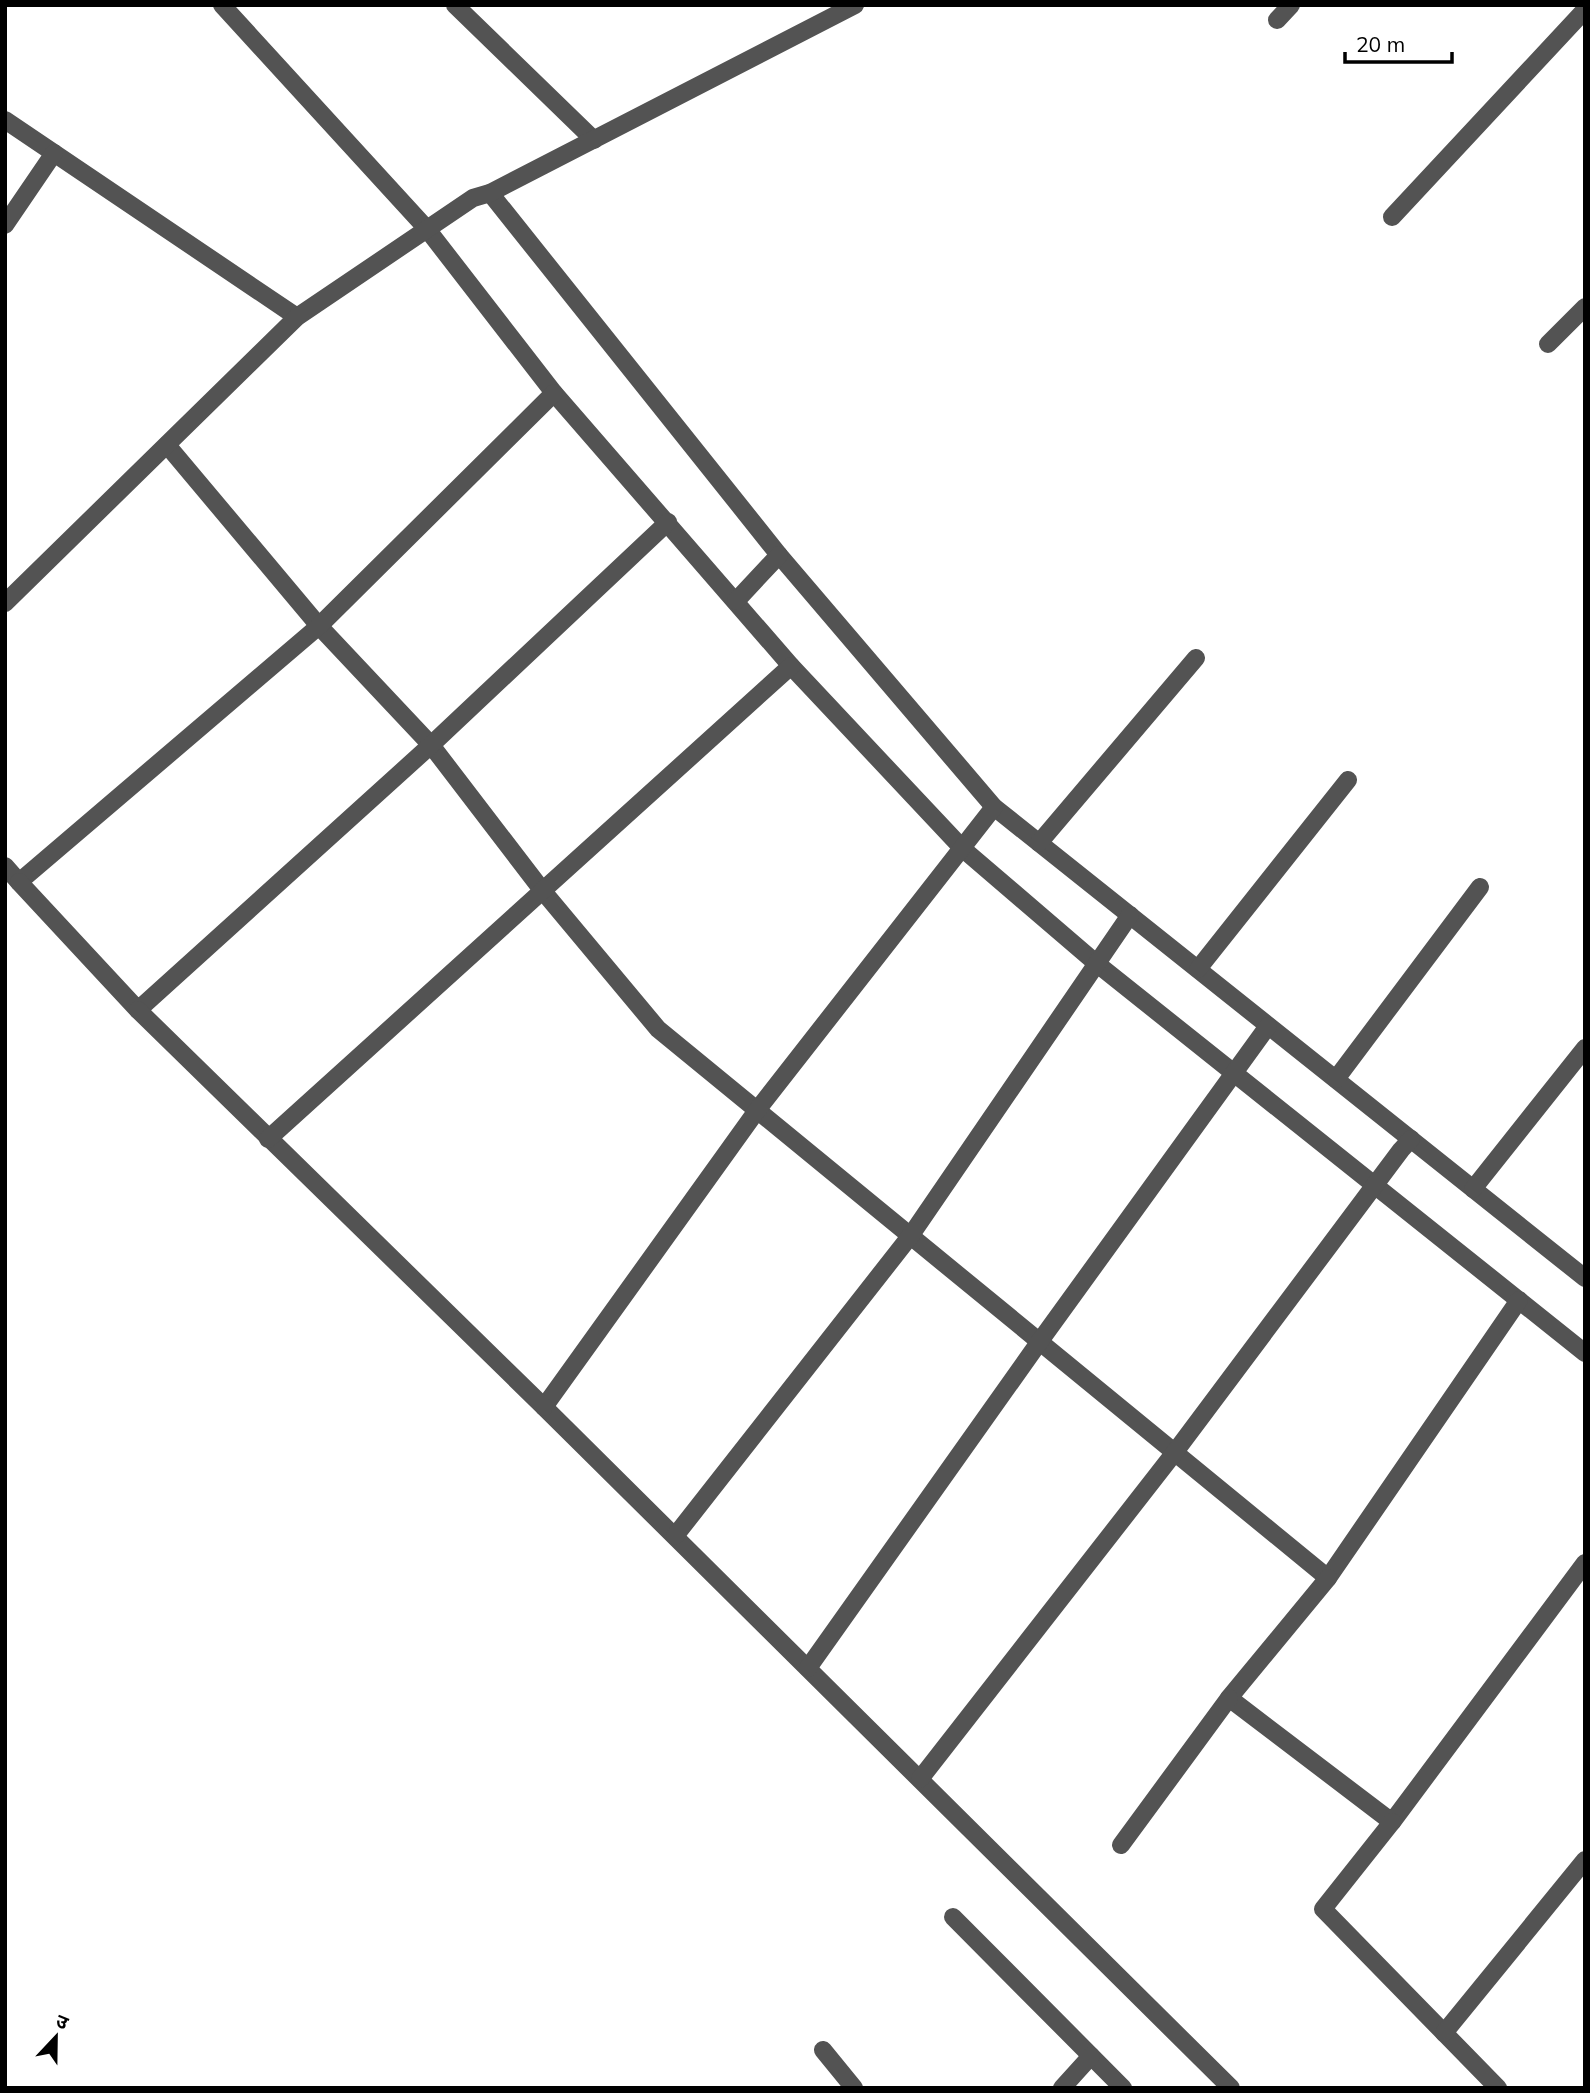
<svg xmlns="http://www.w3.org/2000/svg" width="1590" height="2093" font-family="Mulish,'Noto Sans Devanagari',sans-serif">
  <rect width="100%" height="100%" fill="#fff"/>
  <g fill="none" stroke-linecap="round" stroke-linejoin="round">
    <g stroke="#535353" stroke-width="18">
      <polyline points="222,5 427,229 554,393 791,666 963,849 1096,963 1585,1353"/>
      <polyline points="455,5 594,140"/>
      <polyline points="1277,20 1291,5"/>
      <polyline points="5,120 297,317"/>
      <polyline points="490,193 779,555 994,807 1585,1278"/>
      <polyline points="1392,217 1585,10"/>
      <polyline points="5,225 54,153"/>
      <polyline points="1548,344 1585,307"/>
      <polyline points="167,445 319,626 431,745 542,890 658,1029 1328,1578 1519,1300"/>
      <polyline points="736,601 779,555"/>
      <polyline points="5,603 297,317 473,198 490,193 855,5"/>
      <polyline points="994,807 758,1109 544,1407 1231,2088"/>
      <polyline points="1039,843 1196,658"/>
      <polyline points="5,866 19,882 319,626 554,393"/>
      <polyline points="19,882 138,1010 431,745 668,522"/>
      <polyline points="1198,969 1348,780"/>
      <polyline points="138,1010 544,1407"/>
      <polyline points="1336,1079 1480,887"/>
      <polyline points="268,1139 791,666"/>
      <polyline points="1473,1189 1585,1048"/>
      <polyline points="675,1536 911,1235 1130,915"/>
      <polyline points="1328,1578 1229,1698 1392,1822 1585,1563"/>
      <polyline points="808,1668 1040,1341 1268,1026"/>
      <polyline points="920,1779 1175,1452 1401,1150 1411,1139"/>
      <polyline points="1392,1822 1323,1909 1498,2088"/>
      <polyline points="1121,1845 1229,1698"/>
      <polyline points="953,1917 1123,2088"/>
      <polyline points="1444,2033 1585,1860"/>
      <polyline points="823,2050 854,2088"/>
      <polyline points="1062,2088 1091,2056"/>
    </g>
  </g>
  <rect width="1590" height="2093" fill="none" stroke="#000000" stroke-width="14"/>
  <g transform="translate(56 2037) rotate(22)" stroke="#ffffff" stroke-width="5" paint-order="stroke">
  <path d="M0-5L12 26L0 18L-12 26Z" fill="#000000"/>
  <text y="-10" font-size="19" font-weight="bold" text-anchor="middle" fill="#000000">उ</text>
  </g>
  <path d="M1345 52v10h107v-10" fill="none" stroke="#000000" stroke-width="3.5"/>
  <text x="1356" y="52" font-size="21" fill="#000000" stroke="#ffffff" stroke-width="5" paint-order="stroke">20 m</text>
</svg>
